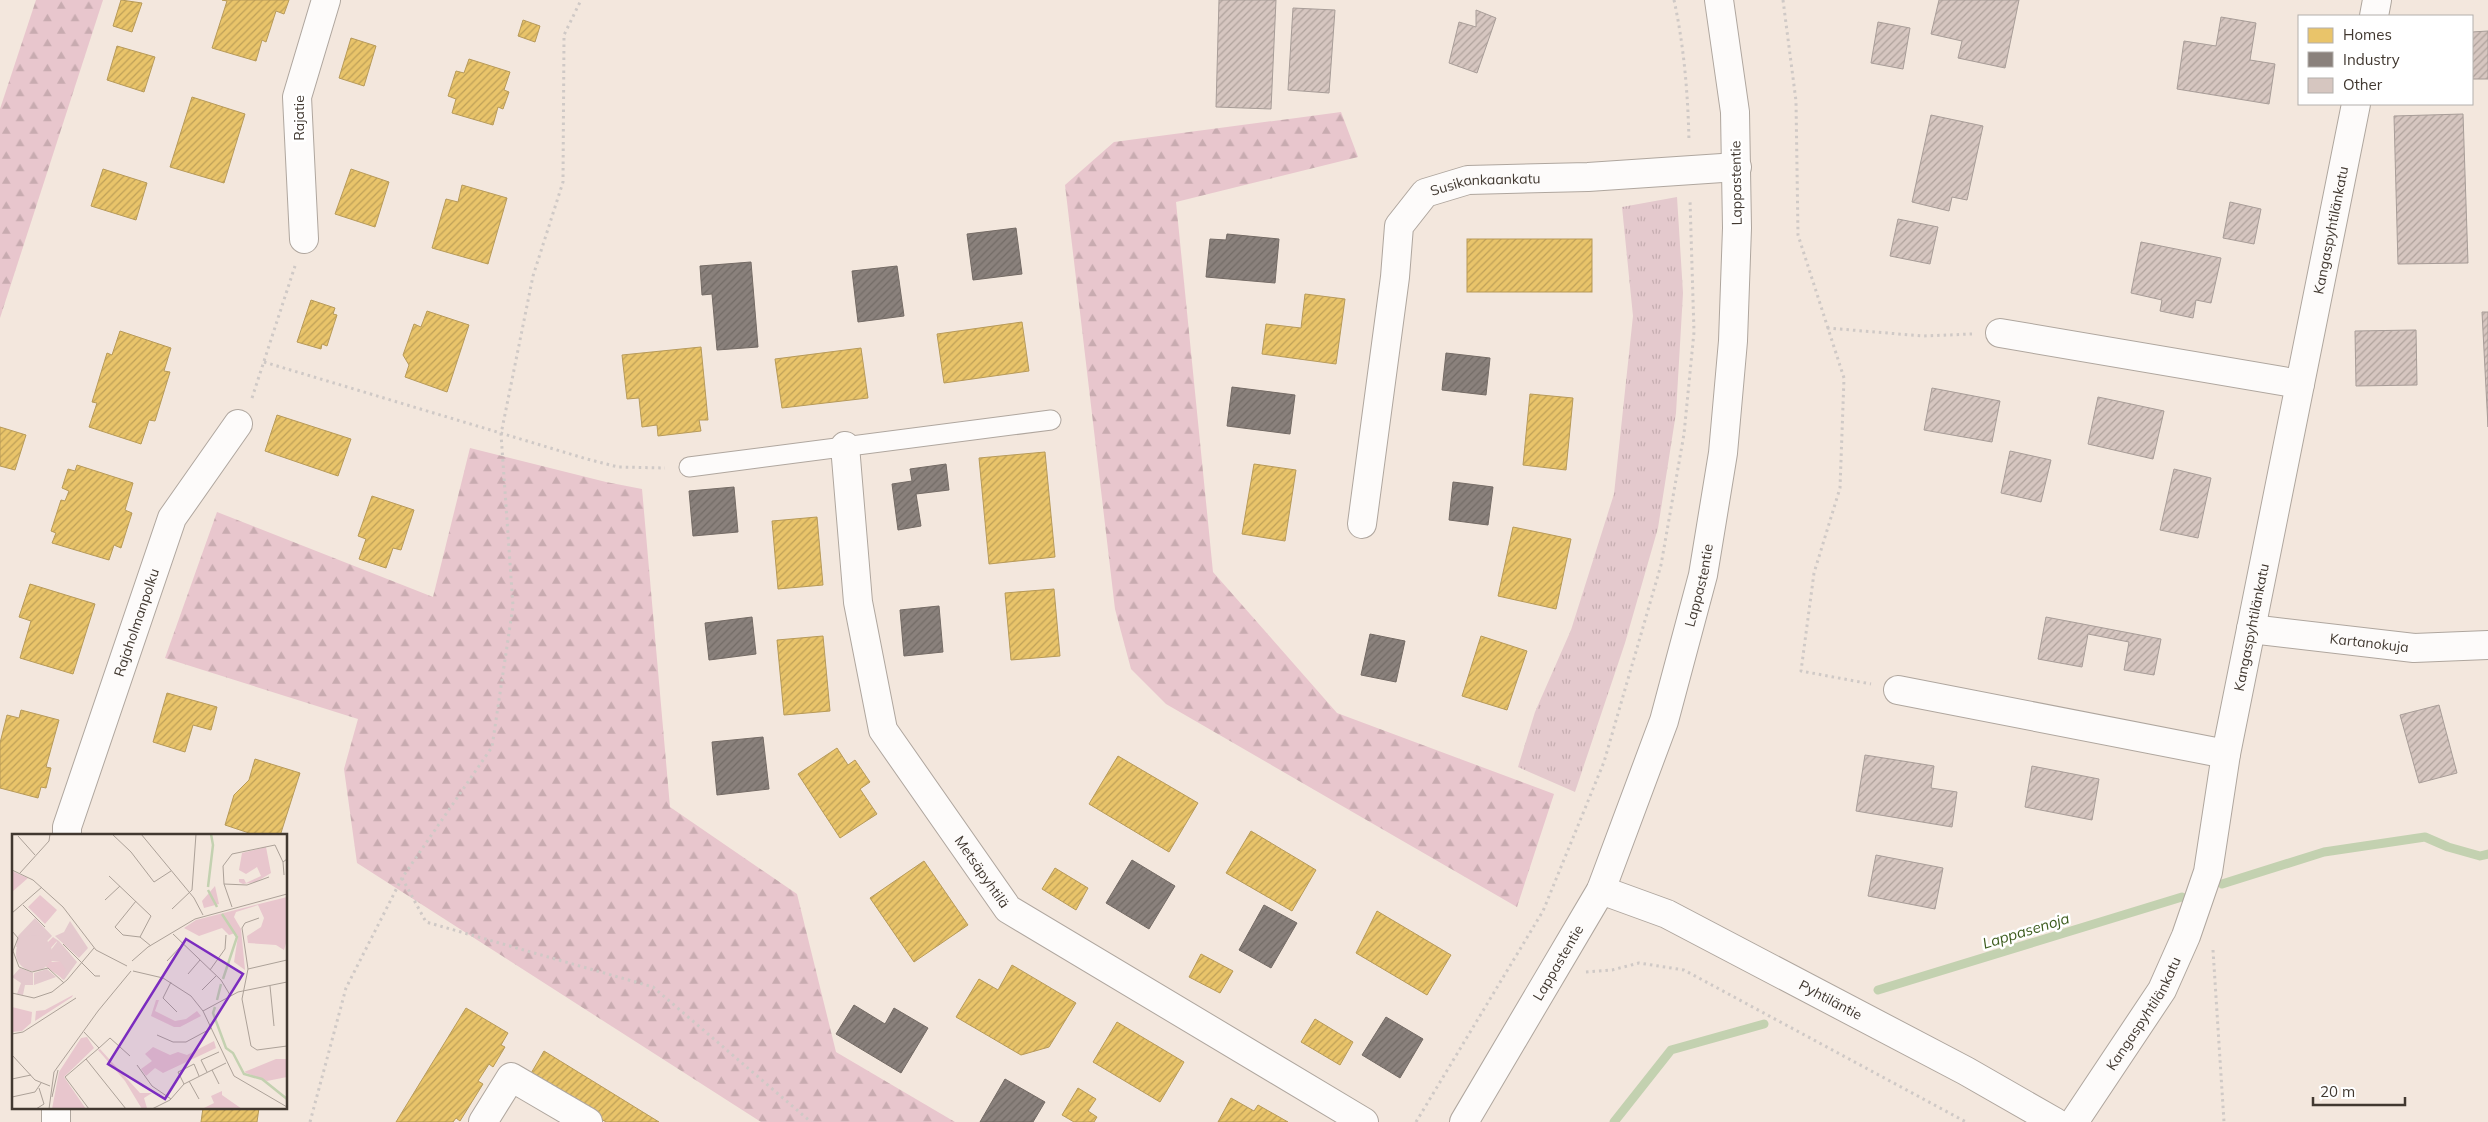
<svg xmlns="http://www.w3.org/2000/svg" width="2488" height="1122" font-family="Mulish,sans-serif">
  <defs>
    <pattern id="grass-tufts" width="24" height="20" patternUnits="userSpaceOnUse" patternTransform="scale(1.25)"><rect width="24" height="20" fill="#e4c9cd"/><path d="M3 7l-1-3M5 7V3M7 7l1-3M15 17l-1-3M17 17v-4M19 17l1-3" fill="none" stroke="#c5adb0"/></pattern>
    <pattern id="forest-firs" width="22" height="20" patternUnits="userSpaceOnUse" patternTransform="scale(1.25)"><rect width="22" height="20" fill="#e8c6cd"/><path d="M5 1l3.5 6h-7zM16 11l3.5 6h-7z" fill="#c8abb0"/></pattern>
    <pattern id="homes-hatch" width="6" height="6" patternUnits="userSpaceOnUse" patternTransform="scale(1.25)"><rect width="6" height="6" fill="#e9c46a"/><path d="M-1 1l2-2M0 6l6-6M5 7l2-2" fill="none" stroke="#bea058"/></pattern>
    <pattern id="industry-hatch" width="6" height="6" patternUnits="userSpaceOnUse" patternTransform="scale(1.25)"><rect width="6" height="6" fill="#8a817c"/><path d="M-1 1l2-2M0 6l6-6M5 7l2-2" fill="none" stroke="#726b66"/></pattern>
    <pattern id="building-hatch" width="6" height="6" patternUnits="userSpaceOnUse" patternTransform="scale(1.25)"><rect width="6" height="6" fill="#d6c6c0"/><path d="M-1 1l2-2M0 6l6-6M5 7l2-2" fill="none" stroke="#afa29c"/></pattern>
  </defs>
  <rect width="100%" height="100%" fill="#f3e7dd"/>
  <polygon fill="url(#grass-tufts)" points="1677,197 1683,293 1676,413 1658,528 1625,643 1575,792 1518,767 1535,712 1571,630 1614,494 1633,316 1622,207"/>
  <g fill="url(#forest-firs)">
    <polygon points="36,0 103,0 0,318 0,109"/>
    <polygon points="1341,112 1358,157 1176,202 1213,572 1337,713 1554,794 1517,907 1166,704 1131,669 1115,609 1065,185 1114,142"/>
    <polygon points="470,448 606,482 642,489 670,807 797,894 836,1052 955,1122 761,1122 357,863 344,769 358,719 165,658 217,512 433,597"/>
  </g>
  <g fill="url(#homes-hatch)" stroke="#b79a59">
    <polygon points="121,0 142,3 132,32 113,26"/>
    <polygon points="222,0 289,0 284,14 276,11 266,42 262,40 256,61 212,48 227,1"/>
    <polygon points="523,20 540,26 535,42 518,36"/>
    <polygon points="351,38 376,46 364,86 339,78"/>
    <polygon points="117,46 155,57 144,92 107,80"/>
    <polygon points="469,59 510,72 504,90 509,92 503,109 498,107 493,125 452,113 456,99 448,96 456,71 464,73"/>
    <polygon points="192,97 245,114 224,183 170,167"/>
    <polygon points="103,169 147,183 136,220 91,206"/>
    <polygon points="351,169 389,182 375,227 335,214"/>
    <polygon points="462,185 507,198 488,264 432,248 446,199 458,202"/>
    <rect x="1467" y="239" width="125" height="53"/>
    <polygon points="1305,294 1345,299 1336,364 1262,354 1266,324 1301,328"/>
    <polygon points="311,300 335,308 333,314 337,315 327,346 322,344 321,349 297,342"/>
    <polygon points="427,311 469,325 447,392 405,377 409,365 403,355 414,324 421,327"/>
    <polygon points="1022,322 1029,371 944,383 937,334"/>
    <polygon points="120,331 171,348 164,371 170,372 155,421 149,420 141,444 89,427 97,403 92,402 107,353 112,355"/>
    <polygon points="701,347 708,420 699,420 701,431 658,436 657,425 642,427 639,398 627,399 622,355"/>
    <polygon points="861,348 868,398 782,408 775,359"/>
    <polygon points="1530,394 1573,398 1566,470 1523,465"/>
    <polygon points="277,415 351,439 338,476 265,451"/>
    <polygon points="0,427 26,435 15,470 0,466"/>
    <polygon points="1045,452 1055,557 989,564 979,458"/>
    <polygon points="1254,464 1296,470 1285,541 1242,534"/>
    <polygon points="77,465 133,483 125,510 132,513 121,548 114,545 109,560 52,543 56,533 51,531 61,500 65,501 69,491 62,488 68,469 75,471"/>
    <polygon points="372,496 414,510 401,550 393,548 386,568 359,559 366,539 358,536"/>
    <polygon points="817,517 823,585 778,589 772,521"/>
    <polygon points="1513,527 1571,539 1556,609 1498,596"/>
    <polygon points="30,584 95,604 73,674 20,658 31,621 19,617"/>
    <polygon points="1054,589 1060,656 1011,660 1005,593"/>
    <polygon points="823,636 830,711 784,715 777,640"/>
    <polygon points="1481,636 1527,651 1507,710 1462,696"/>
    <polygon points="167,693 217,707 211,730 193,725 185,752 153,742"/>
    <polygon points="21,710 59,720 46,767 51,768 46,788 41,787 38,798 0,788 0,743 7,715 19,718"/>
    <polygon points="837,748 848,765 855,760 870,782 860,789 877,814 840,838 798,774"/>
    <polygon points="1118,756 1198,803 1169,852 1089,804"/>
    <polygon points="255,759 300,773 280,836 258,836 225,825 234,795 249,780"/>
    <polygon points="1251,831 1316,870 1292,911 1226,873"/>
    <polygon points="924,861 968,925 914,962 870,898"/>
    <polygon points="1055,868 1088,888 1076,910 1042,889"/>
    <polygon points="1377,911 1451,955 1427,995 1356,953"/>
    <polygon points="1201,954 1233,971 1220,993 1189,977"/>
    <polygon points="1012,965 1076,1003 1049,1047 1021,1055 956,1017 979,979 998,990"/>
    <polygon points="466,1008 508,1033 501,1045 505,1047 493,1067 489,1064 478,1081 483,1084 460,1121 456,1118 453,1122 396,1122"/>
    <polygon points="1315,1019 1353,1042 1340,1065 1301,1042"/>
    <polygon points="1117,1022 1184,1062 1160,1102 1093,1062"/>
    <polygon points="544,1051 659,1122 606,1122 530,1075"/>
    <polygon points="1078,1088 1096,1099 1088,1111 1097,1117 1094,1122 1074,1122 1062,1115"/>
    <polygon points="1231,1098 1254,1111 1258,1105 1288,1122 1218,1122"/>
    <polygon points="203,1108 259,1108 257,1122 201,1122"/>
  </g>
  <g fill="url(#industry-hatch)" stroke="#746b65">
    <polygon points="1016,228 1022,274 973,280 967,234"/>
    <polygon points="1227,234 1279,239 1275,283 1206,277 1210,239 1226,240"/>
    <polygon points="751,262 758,347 717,350 712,294 702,295 700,266"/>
    <polygon points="897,266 904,316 858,322 852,271"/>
    <polygon points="1446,353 1490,358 1486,395 1442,390"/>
    <polygon points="1232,387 1295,395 1290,434 1227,426"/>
    <polygon points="946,464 949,490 916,494 921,526 898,530 892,484 912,481 910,469"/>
    <polygon points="1453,482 1493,487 1488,525 1449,520"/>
    <polygon points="734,487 738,532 693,536 689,491"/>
    <polygon points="939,606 943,652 904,656 900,610"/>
    <polygon points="752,617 756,654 709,660 705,623"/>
    <polygon points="1370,634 1405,641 1396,682 1361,675"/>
    <polygon points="763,737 769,789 717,795 712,742"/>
    <polygon points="1132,860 1175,886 1149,929 1106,903"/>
    <polygon points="1264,905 1297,923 1271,968 1239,950"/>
    <polygon points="854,1005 885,1024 894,1008 928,1028 901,1073 836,1034"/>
    <polygon points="1386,1017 1423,1039 1400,1078 1362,1055"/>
    <polygon points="1005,1079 1045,1102 1033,1122 980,1122"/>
  </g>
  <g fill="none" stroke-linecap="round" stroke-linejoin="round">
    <g stroke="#c3d1b0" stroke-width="9">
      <polyline points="2222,884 2324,852 2425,837 2448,847 2480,856 2488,854"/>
      <polyline points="1878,990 2182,897"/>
      <polyline points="1614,1122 1671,1050 1764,1024"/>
    </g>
  </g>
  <g fill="url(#building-hatch)" stroke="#a89d98">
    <polygon points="1219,0 1276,0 1271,109 1216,107"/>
    <polygon points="1939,0 2019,0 2005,68 1958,58 1962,41 1931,34"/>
    <polygon points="1293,8 1335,10 1329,93 1288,90"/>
    <polygon points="1476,10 1496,18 1477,73 1449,63 1459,22 1476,27"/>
    <polygon points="2221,17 2256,23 2250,60 2275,64 2269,104 2177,89 2184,41 2216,46"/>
    <polygon points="1878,22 1910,28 1903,69 1871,63"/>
    <polygon points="2488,31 2488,79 2472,79 2472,32"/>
    <polygon points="2463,114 2468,263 2398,264 2394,116"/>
    <polygon points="1931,115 1983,126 1967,200 1952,197 1949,211 1912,202"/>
    <polygon points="2230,202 2261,209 2254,244 2223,238"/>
    <polygon points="1898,219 1938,227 1930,264 1890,256"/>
    <polygon points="2141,242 2221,258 2211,303 2196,300 2193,318 2160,311 2162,300 2131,293"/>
    <polygon points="2482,312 2488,312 2488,427"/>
    <polygon points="2416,330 2417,385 2356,386 2355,331"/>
    <polygon points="1932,388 2000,401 1992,442 1924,430"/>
    <polygon points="2098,397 2164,411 2153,459 2088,444"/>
    <polygon points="2010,451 2051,460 2041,502 2001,493"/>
    <polygon points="2174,469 2211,478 2198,538 2160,530"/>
    <polygon points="2046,617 2161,639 2154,675 2124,670 2129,642 2088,634 2082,667 2038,659"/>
    <polygon points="2439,705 2457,773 2419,783 2400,715"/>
    <polygon points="1865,755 1934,766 1931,788 1957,792 1952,827 1856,811"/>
    <polygon points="2032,766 2099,779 2092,820 2025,807"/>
    <polygon points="1876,855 1943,868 1935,909 1868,896"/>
  </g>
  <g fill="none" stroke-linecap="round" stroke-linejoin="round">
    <g stroke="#afa69e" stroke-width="21">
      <polyline id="lane" points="689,467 1051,420"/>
    </g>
    <g stroke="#afa69e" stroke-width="30">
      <g id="street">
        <polyline points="2374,16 2377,0"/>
        <polyline points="304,239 297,97 326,0"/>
        <polyline points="2000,333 2300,384"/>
        <path id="s1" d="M845,446L858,602L883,730L1008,909L1364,1122"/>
        <path id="s2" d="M1362,524L1395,277L1399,226L1425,193L1468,180L1588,177L1737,167"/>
        <path id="s3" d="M2251,629L2414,648L2488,645"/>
        <polyline points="1898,690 2226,754"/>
        <path id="s4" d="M67,836V827L172,518L238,424"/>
        <path id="s5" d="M1601,890L1667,914L1966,1071L2055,1122"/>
        <polyline points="56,1122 56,1108"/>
        <polyline points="483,1122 511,1077 588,1122"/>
        <path id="s6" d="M1464,1122L1601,890L1664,721L1703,575L1723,453L1733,341L1737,228L1735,112L1719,0"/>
        <path id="s7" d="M2074,1122L2162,990L2186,936L2208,872L2226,754L2356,104"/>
      </g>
    </g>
    <g stroke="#cfc9c6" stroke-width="3" stroke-dasharray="2.5 4" stroke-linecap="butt">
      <path d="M1674,0C1684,46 1688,94 1689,142"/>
      <polyline points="1783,0 1796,101 1798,235 1844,378 1840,488 1814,573 1801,671 1871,684"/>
      <polyline points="1827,328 1923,336 1972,334"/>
      <polyline points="264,362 587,459 618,467 665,468"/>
      <polyline points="252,398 295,266"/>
      <polyline points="402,878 426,922 653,987 811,1122"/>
      <polyline points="2213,950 2224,1122"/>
      <polyline points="1586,972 1612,970 1639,963 1684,970 1966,1122"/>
      <polyline points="310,1122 346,988 402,878 492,747 513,606 501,434 533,276 563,182 564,35 581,0"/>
      <polyline points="1416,1122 1543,911 1604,762 1661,565 1684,434 1694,332 1690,200"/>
    </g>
    <use href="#lane" stroke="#fdfbfa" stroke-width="19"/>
    <use href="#street" stroke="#fdfbfa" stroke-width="28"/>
  </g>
  <g text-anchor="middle" stroke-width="5" stroke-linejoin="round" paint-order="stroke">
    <g font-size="14" fill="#413830" stroke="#fff">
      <text transform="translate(299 118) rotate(-90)" y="5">Rajatie</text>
      <text transform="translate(1736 183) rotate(-91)" y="5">Lappastentie</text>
      <text dy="5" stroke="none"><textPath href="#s2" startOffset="404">Susikankaankatu</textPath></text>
      <text dy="5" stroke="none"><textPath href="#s7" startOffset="939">Kangaspyhtilänkatu</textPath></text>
      <text dy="5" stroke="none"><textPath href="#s6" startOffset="590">Lappastentie</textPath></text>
      <text dy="5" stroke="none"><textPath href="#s4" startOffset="225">Rajaholmanpolku</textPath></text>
      <text dy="5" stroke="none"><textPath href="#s7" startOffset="534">Kangaspyhtilänkatu</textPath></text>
      <text dy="5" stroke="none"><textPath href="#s3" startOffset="119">Kartanokuja</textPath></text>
      <text dy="5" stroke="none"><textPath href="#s1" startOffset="460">Metsäpyhtilä</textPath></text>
      <text dy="5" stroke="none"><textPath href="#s6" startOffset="185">Lappastentie</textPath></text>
      <text dy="5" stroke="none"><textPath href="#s5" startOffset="255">Pyhtiläntie</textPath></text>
      <text dy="5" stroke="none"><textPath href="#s7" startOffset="129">Kangaspyhtilänkatu</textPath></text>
    </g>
    <g font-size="15" font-style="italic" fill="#3c5b1d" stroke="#fff">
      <text transform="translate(2026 931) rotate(-17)" y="5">Lappasenoja</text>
    </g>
  </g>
  <g transform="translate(12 834)">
    <rect width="275" height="275" fill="#f3e7dd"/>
    <path d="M23,84L40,102L28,114L4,113L6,102ZM58,87L76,114L67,124L43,102L52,98ZM41,103L47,107L65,128L52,146L49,144L48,127H38L36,120L45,108ZM8,134L21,139V151H13L11,161L5,160L9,149L0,143ZM35,135L44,143L22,151V139Z" fill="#e4c9cd"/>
    <path d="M254,13L259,39L244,48L231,50L227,48V45H232L234,49L249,42L245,33L234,40L227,36L230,19ZM0,37L16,44L0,58ZM203,52L207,70L192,74L190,67ZM28,61L45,76L33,90L16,73ZM275,63V106L272,116L264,111L236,109L235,102L249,93L252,84L246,71L224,78L222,83L229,95L233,136L222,128L226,102L223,99L217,101L210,94L187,102L172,94L184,86ZM41,103L45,107L37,116V124L40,128L48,127L54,136L51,145L32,131L29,115ZM61,161L60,163L23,187L24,177L33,176ZM144,166H147L143,177L163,187L174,185L185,177L189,182L168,193H162L139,182ZM0,173L20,178L19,189L10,197L0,198ZM75,203L82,214L52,243L74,275H40L47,238L69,204ZM202,207L204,214L151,239L143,234L134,242L129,235L140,227L133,220L141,213L158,221L166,218L175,221ZM88,215L128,259H140L132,264L135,274L130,275L113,247L86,216ZM264,225H275V243L255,247L232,238ZM210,257V261L230,275H190L202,269L199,262Z" fill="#e8c6cd"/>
    <path d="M4 119a18 18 0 1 1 36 0a18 18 0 1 1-36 0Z" fill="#e4c9cd"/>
    <path fill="none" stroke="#c3d1b0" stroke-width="2.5" d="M196,53L201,11L199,0M196,56L205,73M210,80L225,103L211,145M205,166L209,150M203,173L201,179L214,214L221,219L232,240L250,245L275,265"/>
    <path fill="none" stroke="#aca198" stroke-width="1" d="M100,0L119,18L142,48L159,37M129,0L182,64L191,81M6,2L23,21M0,36L21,46L51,73L84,116L115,132M8,39L37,7L38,0M272,41L271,28L275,25M97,42L139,82L128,103M212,50L235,51L257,43M93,66L108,52M124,67L103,93L111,101L128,103L139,112M11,71L33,93M220,73L212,50L211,32L220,20L263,11L271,28M160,75L180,56L184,0M0,79L30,53M247,84L233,89L230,94L236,135L230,165L239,212L245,216L275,212M0,97L6,104L1,117L7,133L20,138L36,134L52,149M161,100L209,146L218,161M51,110L83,142H88M120,127L136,113L183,85L275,60M155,127L171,110M236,135L275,126M198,136L213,115L214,101M121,137L151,144L179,162L191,177L222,242L275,273M176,140L188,126M159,148L151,164L165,178M258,152L262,192M190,156L204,142M0,159L22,164L40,158L55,146L82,114M191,177L226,158L275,148M72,198L87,214L98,204L118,222M0,200L11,198L64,164M145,201L161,208H174L200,194M0,221L23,246L38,252M74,225L114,275M125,231L140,252L159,265M200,236L207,250M195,238L189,226L207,218M0,245L19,241M177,247L187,265M172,250L166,238L182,230L187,242M0,263L23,258L29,249M40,263L46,236M24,275L32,270L27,254M37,275L42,238L86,177L119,137M77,275L53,243L87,214M140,275L158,266L172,250L214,229"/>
    <path fill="#7b2cbf" fill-opacity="0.15" stroke="#7b2cbf" stroke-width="2.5" d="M174,105L231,140L153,265L96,230Z"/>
    <rect width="275" height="275" fill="none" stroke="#413830" stroke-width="2.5"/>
  </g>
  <rect x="2298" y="15" width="175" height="90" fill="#ffffff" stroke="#b3afac"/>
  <rect x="2308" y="28" width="25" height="15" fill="#e9c46a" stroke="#b3afac"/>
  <text x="2343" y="40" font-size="15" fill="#413830">Homes</text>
  <rect x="2308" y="52" width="25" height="15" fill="#8a817c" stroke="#b3afac"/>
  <text x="2343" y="65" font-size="15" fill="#413830">Industry</text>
  <rect x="2308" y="78" width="25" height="15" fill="#d6c6c0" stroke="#b3afac"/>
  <text x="2343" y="90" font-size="15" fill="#413830">Other</text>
  <path d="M2313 1097v8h92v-8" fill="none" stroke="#413830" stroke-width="2.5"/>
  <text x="2320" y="1097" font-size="15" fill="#413830" stroke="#ffffff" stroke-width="4" paint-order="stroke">20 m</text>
</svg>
